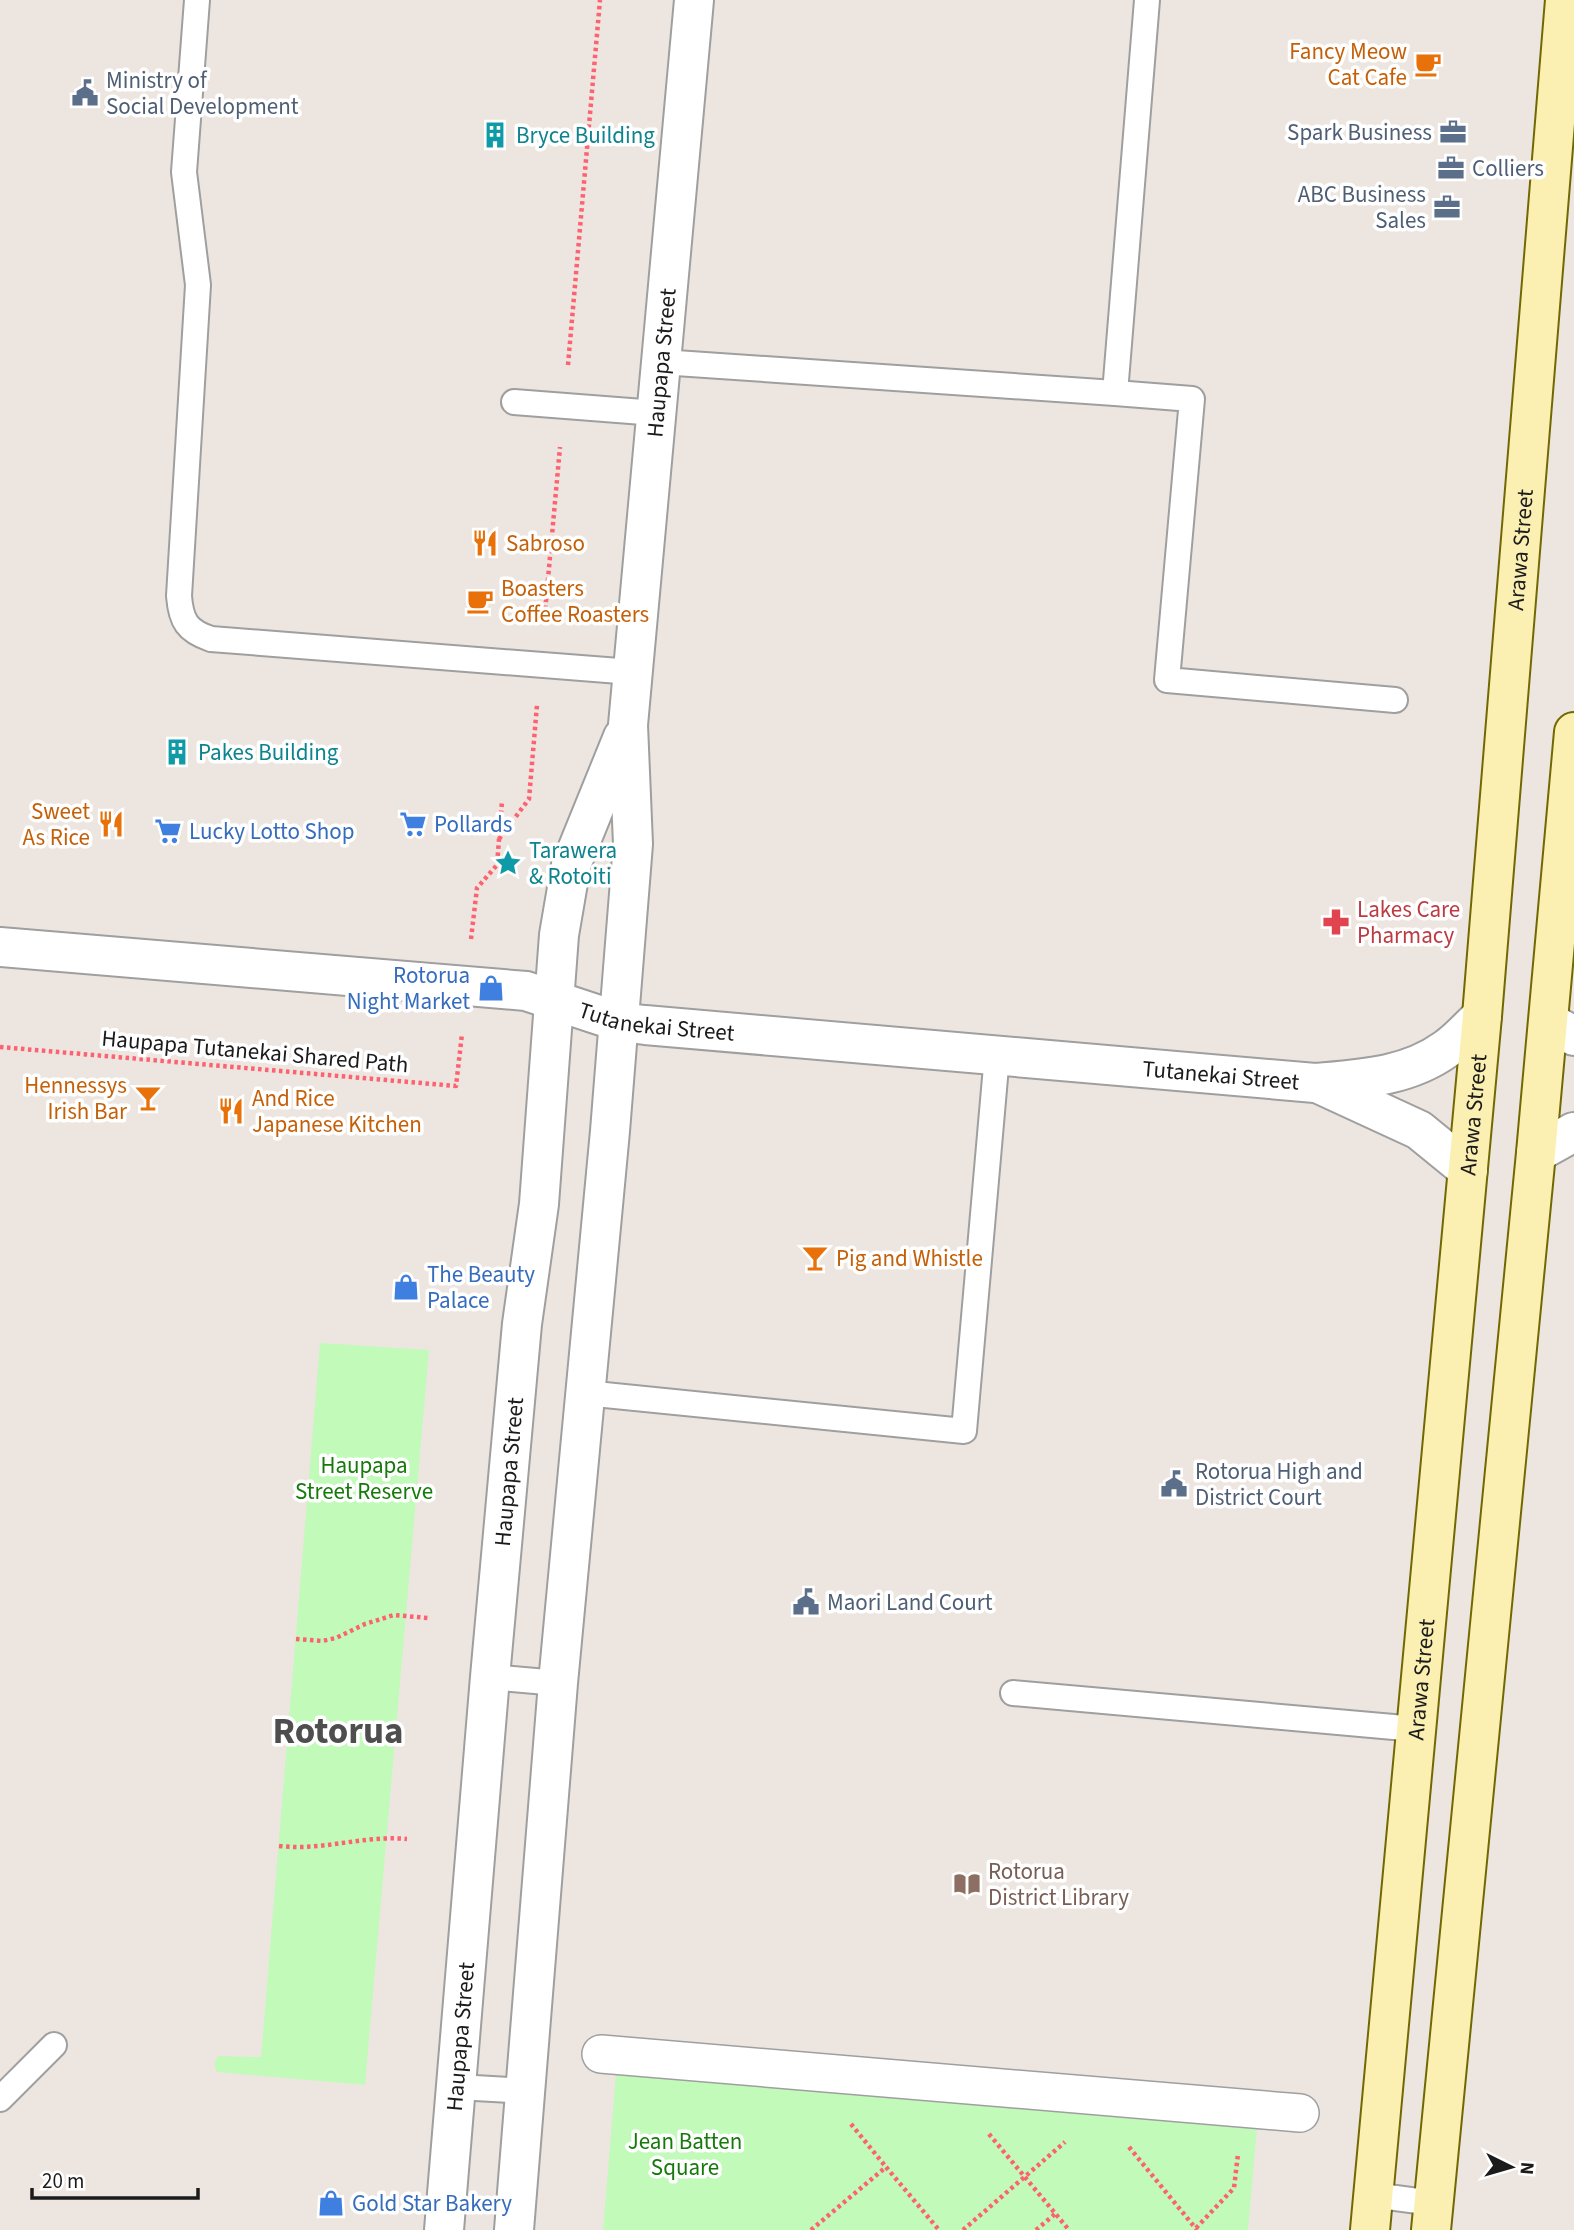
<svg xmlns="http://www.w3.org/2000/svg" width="1574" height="2230" font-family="'Source Sans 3',sans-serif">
  <rect width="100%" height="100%" fill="#ede6e0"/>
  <g fill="#c2faba">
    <polygon points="320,1343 429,1350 365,2085 217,2072 214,2064 218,2056 261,2057"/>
    <polygon points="616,2073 1257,2128 1248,2230 603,2230"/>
  </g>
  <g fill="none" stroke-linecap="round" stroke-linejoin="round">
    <g stroke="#9f9f9f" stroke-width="28">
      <g id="service">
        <path d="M197,0L184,172L198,285L179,596C181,621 187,631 211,639L632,672"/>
        <polyline points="661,362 1115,393 1147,0"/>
        <polyline points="1115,393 1192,399 1167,680 1395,700"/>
        <polyline points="514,402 656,413"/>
        <polyline points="585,1393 964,1431 997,1055"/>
        <polyline points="490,1677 558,1683"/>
        <polyline points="1013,1693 1416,1729"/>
        <polyline points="457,2087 526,2091"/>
        <polyline points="0,2099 54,2045"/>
        <polyline points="1373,2195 1433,2203"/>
      </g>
    </g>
    <g stroke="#9f9f9f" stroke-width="40">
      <polyline id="pedestrian" points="601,2054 1300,2113"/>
    </g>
    <g stroke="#9f9f9f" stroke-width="42">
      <g id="minor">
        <path id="s1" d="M0,947L526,991L620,1022L645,1025L1315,1083C1361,1079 1407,1077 1446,1049C1459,1040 1470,1027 1482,1016"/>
        <polyline points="1549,1022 1574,1036"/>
        <polyline points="1317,1083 1419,1130 1468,1170"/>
        <polyline points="1536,1153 1574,1132"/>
        <path id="s2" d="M444,2230L490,1677L522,1324L539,1204L559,935L571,865L623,737"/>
        <path id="s3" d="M514,2230L558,1683L610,1131L633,844L628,725L694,0"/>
      </g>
    </g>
    <g stroke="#726802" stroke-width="42">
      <g id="secondary">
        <path id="s4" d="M1370,2230L1482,1016L1565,0"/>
        <polyline points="1431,2230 1536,1153 1574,732"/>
      </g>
    </g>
    <g stroke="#fd6270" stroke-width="4.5" stroke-dasharray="3.5 3.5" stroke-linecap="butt">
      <polyline points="568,365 600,0"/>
      <polyline points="544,623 560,447"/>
      <polyline points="499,839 529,799 537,705"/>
      <polyline points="471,939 477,888 497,865 502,801"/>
      <polyline points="0,1047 456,1086 462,1034"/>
      <polyline points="296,1639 322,1641 336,1638 365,1624 394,1615 428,1618"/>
      <path d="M279,1846C325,1851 362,1835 407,1839"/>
      <polyline points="851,2124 886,2167"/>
      <polyline points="989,2134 1069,2230"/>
      <polyline points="1129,2147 1197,2230"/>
      <polyline points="1196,2228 1234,2188 1238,2154"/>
      <polyline points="811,2230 886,2167 939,2230"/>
      <polyline points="963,2230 1065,2142"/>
      <polyline points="1036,2230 1055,2214"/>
    </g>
    <use href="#service" stroke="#fff" stroke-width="24"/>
    <use href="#pedestrian" stroke="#fff" stroke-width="37"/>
    <use href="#minor" stroke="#fff" stroke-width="38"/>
    <use href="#secondary" stroke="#fbf0b1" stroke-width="38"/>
  </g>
  <defs>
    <g id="cafe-bare" transform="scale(2.1)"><path d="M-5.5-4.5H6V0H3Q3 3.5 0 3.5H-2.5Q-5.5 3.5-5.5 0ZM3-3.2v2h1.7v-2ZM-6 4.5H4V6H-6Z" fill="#e8710a" stroke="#fff" stroke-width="2.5" paint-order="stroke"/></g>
    <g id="civic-bare" transform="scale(2.1)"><path d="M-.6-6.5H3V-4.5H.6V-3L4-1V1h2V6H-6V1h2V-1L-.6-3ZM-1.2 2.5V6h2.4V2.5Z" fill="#5c6f8a" stroke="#fff" stroke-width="2.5" paint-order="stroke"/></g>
    <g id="office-bare" transform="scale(2.1)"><path d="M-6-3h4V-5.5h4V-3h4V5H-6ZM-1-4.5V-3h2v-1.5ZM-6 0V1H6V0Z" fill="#5c6f8a" stroke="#fff" stroke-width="2.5" paint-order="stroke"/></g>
    <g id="building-bare" transform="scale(2.1)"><path d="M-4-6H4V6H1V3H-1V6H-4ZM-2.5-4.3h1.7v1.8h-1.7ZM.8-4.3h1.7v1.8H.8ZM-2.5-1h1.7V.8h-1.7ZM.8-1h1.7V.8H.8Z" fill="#0f9aa8" stroke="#fff" stroke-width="2.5" paint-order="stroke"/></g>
    <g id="restaurant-bare" transform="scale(2.1)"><path d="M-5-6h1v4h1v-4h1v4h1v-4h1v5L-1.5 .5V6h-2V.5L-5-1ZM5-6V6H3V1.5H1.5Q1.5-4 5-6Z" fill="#e8710a" stroke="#fff" stroke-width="2.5" paint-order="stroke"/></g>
    <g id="supermarket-bare" transform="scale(2.1)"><path d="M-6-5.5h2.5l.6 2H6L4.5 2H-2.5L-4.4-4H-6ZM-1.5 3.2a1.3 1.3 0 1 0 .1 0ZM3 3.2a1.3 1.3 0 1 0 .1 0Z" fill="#3f7fe0" stroke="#fff" stroke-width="2.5" paint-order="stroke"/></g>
    <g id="sight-bare" transform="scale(2.1)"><path d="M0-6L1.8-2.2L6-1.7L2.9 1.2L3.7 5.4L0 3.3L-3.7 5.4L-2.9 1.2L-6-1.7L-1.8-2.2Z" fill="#0f9aa8" stroke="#fff" stroke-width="2.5" paint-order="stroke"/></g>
    <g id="pharmacy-bare" transform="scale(2.1)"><path d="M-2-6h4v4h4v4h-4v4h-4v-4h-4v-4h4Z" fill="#e0444e" stroke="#fff" stroke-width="2.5" paint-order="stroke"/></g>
    <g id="shop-bare" transform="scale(2.1)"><path d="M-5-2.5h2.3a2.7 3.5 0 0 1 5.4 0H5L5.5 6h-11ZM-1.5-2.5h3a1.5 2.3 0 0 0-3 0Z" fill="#3f7fe0" stroke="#fff" stroke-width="2.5" paint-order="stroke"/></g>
    <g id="bar-bare" transform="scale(2.1)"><path d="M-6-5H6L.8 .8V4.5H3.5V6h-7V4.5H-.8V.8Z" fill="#e8710a" stroke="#fff" stroke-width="2.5" paint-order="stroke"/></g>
    <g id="library-bare" transform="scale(2.1)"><path d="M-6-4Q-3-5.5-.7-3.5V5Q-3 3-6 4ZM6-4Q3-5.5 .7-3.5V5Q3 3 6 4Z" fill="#8d6e63" stroke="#fff" stroke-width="2.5" paint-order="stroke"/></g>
  </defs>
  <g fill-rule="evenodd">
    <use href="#cafe-bare" x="1428" y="64"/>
    <use href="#civic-bare" x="85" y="93"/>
    <use href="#office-bare" x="1453" y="132"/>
    <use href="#building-bare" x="495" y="135"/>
    <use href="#office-bare" x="1451" y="168"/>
    <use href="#office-bare" x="1447" y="207"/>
    <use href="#restaurant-bare" x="485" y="543"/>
    <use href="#cafe-bare" x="480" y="601"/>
    <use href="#building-bare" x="177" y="752"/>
    <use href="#restaurant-bare" x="111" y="824"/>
    <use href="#supermarket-bare" x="413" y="824"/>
    <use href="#supermarket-bare" x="168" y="831"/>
    <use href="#sight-bare" x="508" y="863"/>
    <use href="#pharmacy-bare" x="1336" y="922"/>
    <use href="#shop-bare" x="491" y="988"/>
    <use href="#bar-bare" x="148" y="1098"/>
    <use href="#restaurant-bare" x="231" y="1111"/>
    <use href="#bar-bare" x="815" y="1258"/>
    <use href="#shop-bare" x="406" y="1287"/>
    <use href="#civic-bare" x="1174" y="1484"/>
    <use href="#civic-bare" x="806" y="1602"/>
    <use href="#library-bare" x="967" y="1884"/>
    <use href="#shop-bare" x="331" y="2203"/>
  </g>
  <g text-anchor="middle" stroke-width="7" stroke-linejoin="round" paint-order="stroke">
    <g font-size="23" fill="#c56008" stroke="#fff" text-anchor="start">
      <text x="1407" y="59" text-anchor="end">Fancy Meow<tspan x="1407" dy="26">Cat Cafe</tspan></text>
      <text x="506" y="551">Sabroso</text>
      <text x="501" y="596">Boasters<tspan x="501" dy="26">Coffee Roasters</tspan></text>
      <text x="90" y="819" text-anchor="end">Sweet<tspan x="90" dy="26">As Rice</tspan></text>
      <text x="127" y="1093" text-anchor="end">Hennessys<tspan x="127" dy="26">Irish Bar</tspan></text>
      <text x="252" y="1106">And Rice<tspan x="252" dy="26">Japanese Kitchen</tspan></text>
      <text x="836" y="1266">Pig and Whistle</text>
    </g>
    <g font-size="23" fill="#4e5e75" stroke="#fff" text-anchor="start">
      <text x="106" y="88">Ministry of<tspan x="106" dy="26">Social Development</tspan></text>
      <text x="1432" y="140" text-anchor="end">Spark Business</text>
      <text x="1472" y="176">Colliers</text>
      <text x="1426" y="202" text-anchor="end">ABC Business<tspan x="1426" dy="26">Sales</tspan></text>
      <text x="1195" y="1479">Rotorua High and<tspan x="1195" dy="26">District Court</tspan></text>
      <text x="827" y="1610">Maori Land Court</text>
    </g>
    <g font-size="23" fill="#0d838f" stroke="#fff" text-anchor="start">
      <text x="516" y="143">Bryce Building</text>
      <text x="198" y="760">Pakes Building</text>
      <text x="529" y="858">Tarawera<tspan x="529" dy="26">&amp; Rotoiti</tspan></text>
    </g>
    <g font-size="23" fill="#1b1b1b" stroke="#fff">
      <text dy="8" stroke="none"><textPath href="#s3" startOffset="1874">Haupapa Street</textPath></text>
      <text dy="8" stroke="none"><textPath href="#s4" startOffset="1687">Arawa Street</textPath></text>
      <text dy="8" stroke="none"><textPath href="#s1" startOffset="663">Tutanekai Street</textPath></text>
      <text transform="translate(255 1051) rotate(5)" y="8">Haupapa Tutanekai Shared Path</text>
      <text dy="8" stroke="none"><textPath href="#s1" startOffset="1230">Tutanekai Street</textPath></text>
      <text dy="8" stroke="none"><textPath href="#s4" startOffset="1120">Arawa Street</textPath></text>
      <text dy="8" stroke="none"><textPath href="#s2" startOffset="761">Haupapa Street</textPath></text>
      <text dy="8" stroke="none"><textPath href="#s4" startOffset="553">Arawa Street</textPath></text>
      <text dy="8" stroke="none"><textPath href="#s2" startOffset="194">Haupapa Street</textPath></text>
    </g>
    <g font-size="23" fill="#366cbe" stroke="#fff" text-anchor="start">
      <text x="434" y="832">Pollards</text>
      <text x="189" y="839">Lucky Lotto Shop</text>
      <text x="470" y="983" text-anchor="end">Rotorua<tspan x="470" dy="26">Night Market</tspan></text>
      <text x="427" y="1282">The Beauty<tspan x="427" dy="26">Palace</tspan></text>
      <text x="352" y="2211">Gold Star Bakery</text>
    </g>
    <g font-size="23" fill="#be3a42" stroke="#fff" text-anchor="start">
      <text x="1357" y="917">Lakes Care<tspan x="1357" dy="26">Pharmacy</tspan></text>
    </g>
    <g font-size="23" fill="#157a09" stroke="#fff">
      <text x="364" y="1473">Haupapa<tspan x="364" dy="26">Street Reserve</tspan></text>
      <text x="685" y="2149">Jean Batten<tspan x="685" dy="26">Square</tspan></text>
    </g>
    <g font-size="23" fill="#785e54" stroke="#fff" text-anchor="start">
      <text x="988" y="1879">Rotorua<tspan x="988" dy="26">District Library</tspan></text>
    </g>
    <g font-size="37" font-weight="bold" fill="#4e4e4e" stroke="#fff">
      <text x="338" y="1743">Rotorua</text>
    </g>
  </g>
  <g transform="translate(1511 2167) rotate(95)" stroke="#ffffff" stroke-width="5" paint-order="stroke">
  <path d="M0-5L12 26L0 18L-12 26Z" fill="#1b1b1b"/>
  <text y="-10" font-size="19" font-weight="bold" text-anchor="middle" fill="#1b1b1b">N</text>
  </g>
  <path d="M32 2188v10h166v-10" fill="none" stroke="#1b1b1b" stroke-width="3.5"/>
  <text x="42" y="2188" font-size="21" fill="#1b1b1b" stroke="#ffffff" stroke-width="5" paint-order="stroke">20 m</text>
</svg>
